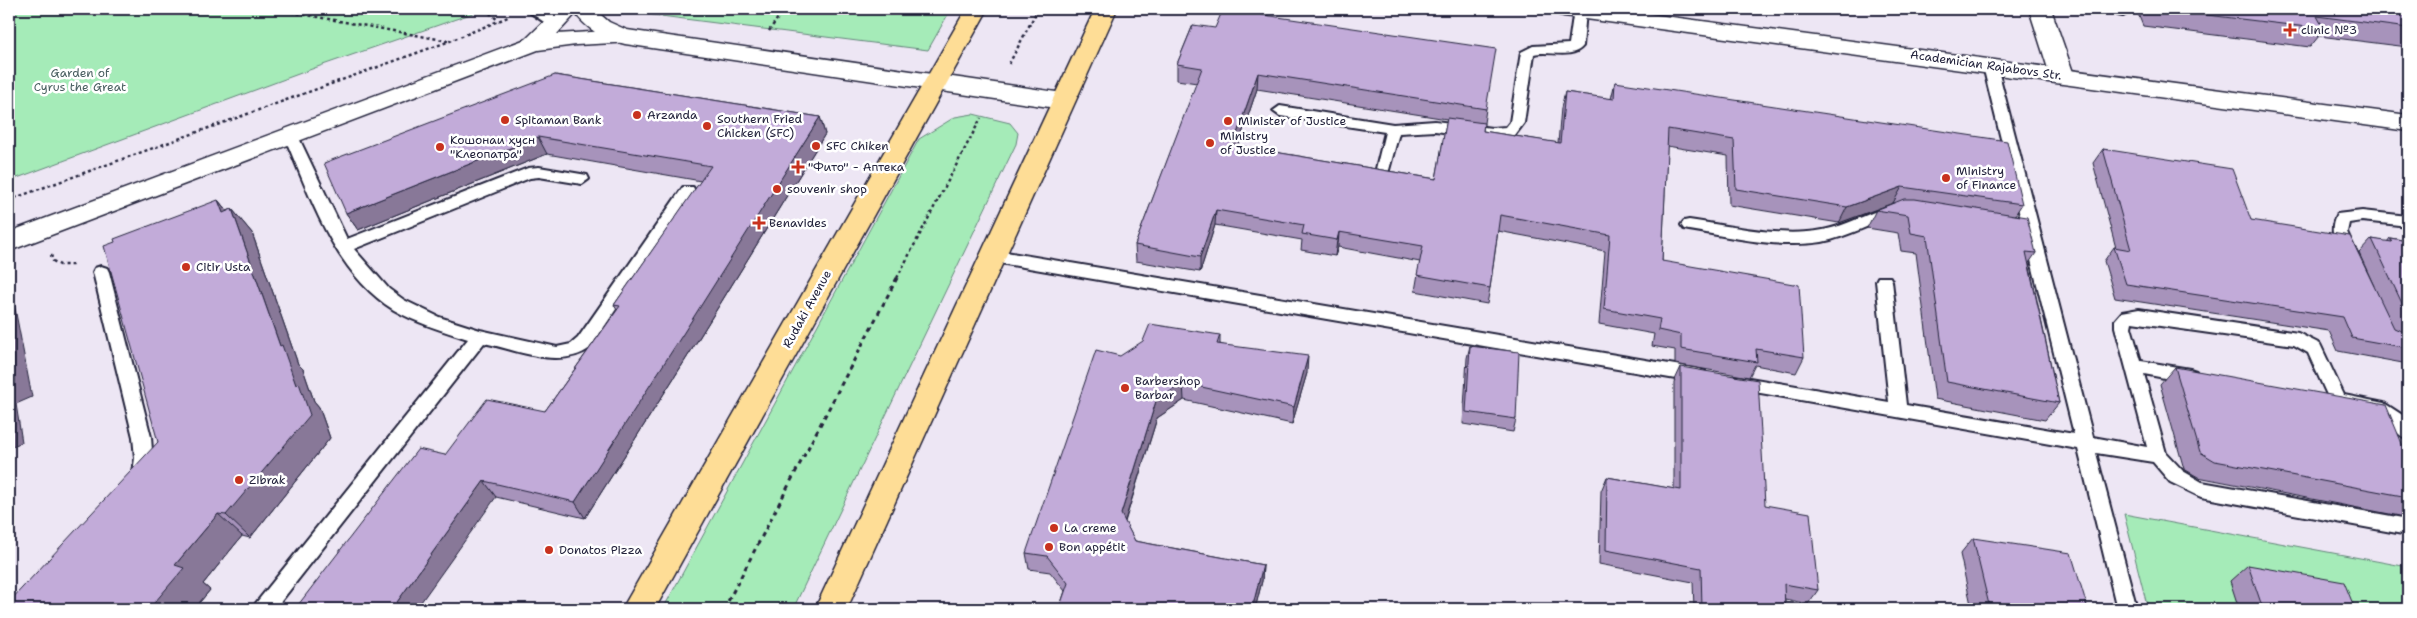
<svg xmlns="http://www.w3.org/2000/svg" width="2417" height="618" font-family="'Shantell Sans',sans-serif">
  <rect width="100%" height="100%" fill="#ede6f4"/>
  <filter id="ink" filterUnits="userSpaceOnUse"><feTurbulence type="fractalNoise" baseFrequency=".02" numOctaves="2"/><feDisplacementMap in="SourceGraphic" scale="10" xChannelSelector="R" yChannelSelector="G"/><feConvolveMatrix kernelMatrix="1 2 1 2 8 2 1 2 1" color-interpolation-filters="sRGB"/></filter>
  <g filter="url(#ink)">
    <g fill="#a5ebb8" stroke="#64867a">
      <polygon points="9,9 485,9 320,66 9,181"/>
      <polygon points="632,9 951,9 928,50 653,15"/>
      <polygon points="973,114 1010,123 1018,133 1016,144 793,609 663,609 919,139 955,117"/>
      <polygon points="2124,514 2408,567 2408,609 2148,609"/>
    </g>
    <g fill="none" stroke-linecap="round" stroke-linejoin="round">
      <g stroke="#22223b" stroke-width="4">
        <g id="service">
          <polygon points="525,9 541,9 562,23 555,27 550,26"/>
          <path d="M1574,9H1584L1586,11L1583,46C1572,60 1549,50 1534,54L1524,123L1515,135L1492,138L1435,131L1399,133L1386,181H1376L1374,177L1385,132L1280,116L1273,111L1280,106L1393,124L1435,121L1492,128L1506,127L1510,122L1521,52L1533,46L1569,44Z"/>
          <polygon points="2116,9 2128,9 2130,12 2123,16 2118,15"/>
          <path d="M1990,62L1997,66L2093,437L2147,447L2115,327V320L2122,312L2139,309L2298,333L2320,344L2344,395L2384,403L2407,418L2408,439C2396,436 2390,421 2378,416C2363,409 2347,411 2332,406L2308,353L2294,345L2132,322L2131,327L2141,361L2190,369L2196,371L2198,376L2196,381L2190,383L2144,374L2166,453L2183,471L2202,482L2408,519V535L2201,497L2170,482L2153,462L2096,453L2137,609H2117L2078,449L1732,388L1729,383L1732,378L1738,376L1889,402L1876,281L1878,277H1890L1892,281L1906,405L2074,434L1983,66Z"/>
          <path d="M291,131L298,136L347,239L528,168L539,167L587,175L589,179L582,184L539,177L530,178L354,249L389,289L404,300L439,317L480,330L557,347L571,344L578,338L683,187H693L695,191L590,348C561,370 517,350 484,343L275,609H253L256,603L468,339C443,331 417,323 394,310C334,273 311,197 284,136Z"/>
          <path d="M1892,206L1897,207L1900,211L1897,215C1872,223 1848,237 1822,242C1778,249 1732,237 1689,230L1684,229L1681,225L1684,221L1689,220C1732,226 1780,238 1823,230C1847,226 1869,212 1892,206Z"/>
          <path d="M2362,211L2408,216V226L2362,221L2349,223L2347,232L2357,254L2355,258H2343C2335,244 2328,230 2337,214Z"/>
          <polygon points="994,250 1699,369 1705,371 1707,376 1705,381 1699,383 994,262 988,260 986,256 988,252"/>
          <path d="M101,266L107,268L109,272L151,437C152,453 155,471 147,485L141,488L135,485L132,480L135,458L133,437L93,272L95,268Z"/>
        </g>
      </g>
      <g stroke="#22223b" stroke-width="3">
        <g id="minor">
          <polygon points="557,9 580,9 557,34 625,30 633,32 636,37 633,42 576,45 538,50 9,251 9,232 526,39"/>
          <polygon points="2029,9 2051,9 2074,75 2070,80 2062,82 2054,80 2050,75"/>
        </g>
      </g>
      <g stroke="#22223b" stroke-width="3">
        <g id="tertiary">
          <path d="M572,9H594L609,22L627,30L1063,93L1071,96L1075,101L1071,106L1063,109L625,44C601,38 586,29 572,9Z"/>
          <polygon points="1553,9 1612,9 2408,115 2408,131 1564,16 1556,14"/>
        </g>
      </g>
      <g stroke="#22223b" stroke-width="3">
        <g id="trunk">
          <polygon points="966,9 988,9 655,609 622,609"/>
          <polygon points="1095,9 1117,9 847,609 815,609"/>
        </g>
      </g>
      <g stroke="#22223b" stroke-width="2.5" stroke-dasharray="3 3" stroke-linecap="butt">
        <polyline points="274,9 448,41"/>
        <polyline points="485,9 499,21"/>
        <polyline points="769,31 784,9"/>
        <polyline points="1009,64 1038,9"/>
        <polyline points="9,200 450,41 508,17"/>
        <polyline points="51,255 53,261 60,265 75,265"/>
        <polyline points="897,278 981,118"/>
      </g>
      <polyline stroke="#22223b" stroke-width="3" stroke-dasharray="4.5 4.5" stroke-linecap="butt" points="724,609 898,276"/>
      <use href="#service" fill="#fff" fill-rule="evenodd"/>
      <use href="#minor" fill="#fff" fill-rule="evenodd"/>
      <use href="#tertiary" fill="#fff" fill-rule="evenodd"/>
      <use href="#trunk" fill="#fedd96" fill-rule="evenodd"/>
    </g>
    <g fill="#a793bb" stroke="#22223b" fill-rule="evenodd">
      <polygon points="2136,9 2408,9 2408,47 2319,36 2310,47 2143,26"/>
      <path d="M1193,25L1486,109L1484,123L1483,131L1558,143L1561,108L1565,92L1611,99L1615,82L2022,204L2015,215L2036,253L2029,263L2059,403L2045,420L1935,399L1916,253L1901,251L1898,233L1867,228L1876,210L1894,203L1839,223L1729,205L1728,156L1667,146L1662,261L1804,357L1796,373L1755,365L1749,377L1675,364V350L1652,346L1654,334L1599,324L1605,251L1498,231L1490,288L1487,304L1415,291L1420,262L1338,247L1335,256L1301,250L1302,240L1215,225L1200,272L1136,261L1135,245L1197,83L1177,80V64ZM1257,89L1447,119L1436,179L1238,146Z"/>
      <polygon points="555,75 820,117 825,134 691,351 585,518 496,497 445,455 545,411 617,310 614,305 701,181 547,154 358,230 346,213"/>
      <polygon points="2103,149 2251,220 2374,286 2359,253 2372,239 2387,242 2390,238 2408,241 2408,364 2338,351 2329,331 2115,298 2104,261 2114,247 2116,248 2093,163"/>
      <polygon points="218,200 227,211 232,209 252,233 298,364 303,369 314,401 319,407 330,438 250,538 242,536 203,584 210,590 194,609 158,442"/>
      <polygon points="1220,335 1220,344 1307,373 1292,424 1184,400 1157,418 1125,522 1135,541 1263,565 1262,581 1255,609 1059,609 1065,591 1050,572 1029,569 1026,553"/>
      <polygon points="1470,346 1516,419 1513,432 1463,424 1467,358"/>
      <polygon points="1681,367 1765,505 1818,590 1808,604 1785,599 1785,609 1694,609 1693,582 1599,564 1601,491 1607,477 1674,489 1674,382"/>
      <polygon points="2175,367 2408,458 2408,514 2405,517 2198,477 2184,469 2160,384"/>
      <polygon points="1973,538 2088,609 1972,609 1960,554"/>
      <polygon points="2248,565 2355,609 2239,609 2230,581"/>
    </g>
    <g fill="#887898" stroke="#22223b">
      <polygon points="1258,73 1257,89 1233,161 1233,145"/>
      <polygon points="820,117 825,134 691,351 585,518 575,502"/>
      <polygon points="538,137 547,154 358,230 346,213"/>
      <polygon points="1902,187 1893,203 1839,223 1847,207"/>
      <polygon points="218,200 237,224 223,213"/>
      <polygon points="232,209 252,233 298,364 303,369 314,401 319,407 330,438 250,538 226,515 296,385 280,346"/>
      <polygon points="1216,210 1215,225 1200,272 1200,257"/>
      <polygon points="1339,232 1338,247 1335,256 1337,240"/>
      <polygon points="9,298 14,303 32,397 16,404 22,442 9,448"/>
      <polygon points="1308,356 1307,373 1292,424 1294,407"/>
      <polygon points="1183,383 1184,400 1157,418 1122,530 1121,514 1156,401"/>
      <polygon points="484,481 496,497 416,609 392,609"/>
      <polygon points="218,514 242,536 203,584 210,590 194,609 149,609 175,565"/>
      <polygon points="1263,565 1262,581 1255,609 1252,609"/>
    </g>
    <g fill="#c2abd9" stroke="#22223b">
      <polygon points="1223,9 1496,49 1486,109 1258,73 1233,145 1436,179 1447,118 1484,123 1483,131 1560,143 1565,92 1614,99 1615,82 2007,141 2022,204 1902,187 1847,207 1736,189 1734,140 1668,129 1662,261 1799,285 1804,357 1756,349 1757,362 1681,349 1681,335 1658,330 1660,319 1604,309 1610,235 1500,215 1490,288 1417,275 1423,246 1339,232 1337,240 1302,234 1304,225 1216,210 1200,257 1135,245 1202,68 1177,64 1193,25 1215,28"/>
      <polygon points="2157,9 2408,9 2408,28 2317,16 2324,29"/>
      <polygon points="555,75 820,117 683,334 575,502 484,481 392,609 295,609 418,449 445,455 487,399 545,411 620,306 614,305 711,166 538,137 346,213 324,163"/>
      <polygon points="2103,149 2232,169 2251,220 2350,236 2394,328 2401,331 2408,329 2408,348 2352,338 2343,317 2126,284 2114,247 2131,250"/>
      <polygon points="1904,199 1915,199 2027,217 2036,253 2026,252 2059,403 1947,382 1927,236 1911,233 1908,215 1876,210"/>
      <polygon points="218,200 223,213 232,209 280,346 282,345 296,385 299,383 310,415 226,515 218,514 175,565 184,568 149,609 9,609 9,602 158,442 104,246 115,242 114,239"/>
      <polygon points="2390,238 2408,241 2408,316 2372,239 2392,242"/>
      <polygon points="1150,324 1220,335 1217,344 1308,356 1294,407 1183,383 1156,401 1121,514 1135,541 1263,565 1252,609 1059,609 1068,583 1047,556 1026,553 1096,350 1120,356 1143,341"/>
      <polygon points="1470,346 1519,352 1516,419 1466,412"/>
      <polygon points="9,360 12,380 9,382"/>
      <polygon points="1681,367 1758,380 1765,505 1810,513 1818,590 1784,584 1785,609 1702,609 1701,568 1606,550 1607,477 1681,490"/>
      <polygon points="2175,367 2386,405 2408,458 2408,497 2215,461 2200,452"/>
      <polygon points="1973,538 2071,553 2088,609 1990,609"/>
      <polygon points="2248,565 2344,582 2355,609 2263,609"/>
    </g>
  </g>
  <g fill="#c8321e" stroke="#fff" stroke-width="2">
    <path d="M2287.5 22.5h5v5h5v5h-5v5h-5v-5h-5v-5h5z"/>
    <circle cx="637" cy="115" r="5"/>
    <circle cx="505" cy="120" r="5"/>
    <circle cx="1228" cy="121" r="5"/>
    <circle cx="707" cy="126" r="5"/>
    <circle cx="1210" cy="143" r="5"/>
    <circle cx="816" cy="146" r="5"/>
    <circle cx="440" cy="147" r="5"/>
    <path d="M795.5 159.5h5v5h5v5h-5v5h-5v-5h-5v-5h5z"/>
    <circle cx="1946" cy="178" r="5"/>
    <circle cx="777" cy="189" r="5"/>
    <path d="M756.5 215.5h5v5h5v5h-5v5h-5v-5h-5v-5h5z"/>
    <circle cx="186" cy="267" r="5"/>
    <circle cx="1125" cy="388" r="5"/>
    <circle cx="239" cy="480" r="5"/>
    <circle cx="1054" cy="528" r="5"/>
    <circle cx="1049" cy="547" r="5"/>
    <circle cx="549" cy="550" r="5"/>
  </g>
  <g text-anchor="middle" stroke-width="5" stroke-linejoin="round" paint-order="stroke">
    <g font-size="12" fill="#22223b" stroke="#fff" text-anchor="start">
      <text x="2301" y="34">clinic №3</text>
      <text x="647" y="119">Arzanda</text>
      <text x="717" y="123">Southern Fried<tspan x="717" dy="14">Chicken (SFC)</tspan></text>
      <text x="515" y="124">Spitaman Bank</text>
      <text x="1238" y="125">Minister of Justice</text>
      <text x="1220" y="140">Ministry<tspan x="1220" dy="14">of Justice</tspan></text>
      <text x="450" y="144">Кошонаи ҳусн<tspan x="450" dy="14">"Клеопатра"</tspan></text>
      <text x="826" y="150">SFC Chiken</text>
      <text x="808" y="171">"Фито" - Аптека</text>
      <text x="1956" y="175">Ministry<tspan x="1956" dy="14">of Finance</tspan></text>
      <text x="787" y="193">souvenir shop</text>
      <text x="769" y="227">Benavides</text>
      <text x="196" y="271">Citir Usta</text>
      <text x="1135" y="385">Barbershop<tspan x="1135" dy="14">Barbar</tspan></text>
      <text x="249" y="484">Zibrak</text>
      <text x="1064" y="532">La creme</text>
      <text x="1059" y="551">Bon appétit</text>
      <text x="559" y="554">Donatos Pizza</text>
    </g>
    <g font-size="12" fill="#22223b" stroke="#fff">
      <text transform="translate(1986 65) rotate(8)" y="4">Academician Rajabovs Str.</text>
      <text transform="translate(807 309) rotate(-61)" y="4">Rudaki Avenue</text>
    </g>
    <g font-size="12" fill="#495e60" stroke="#fff">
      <text x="80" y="77">Garden of<tspan x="80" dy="14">Cyrus the Great</tspan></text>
    </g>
  </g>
  <rect width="2417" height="618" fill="none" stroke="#fff" stroke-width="30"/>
  <rect x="15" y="15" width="2387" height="588" fill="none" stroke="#22223b" stroke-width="2" filter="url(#ink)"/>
</svg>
